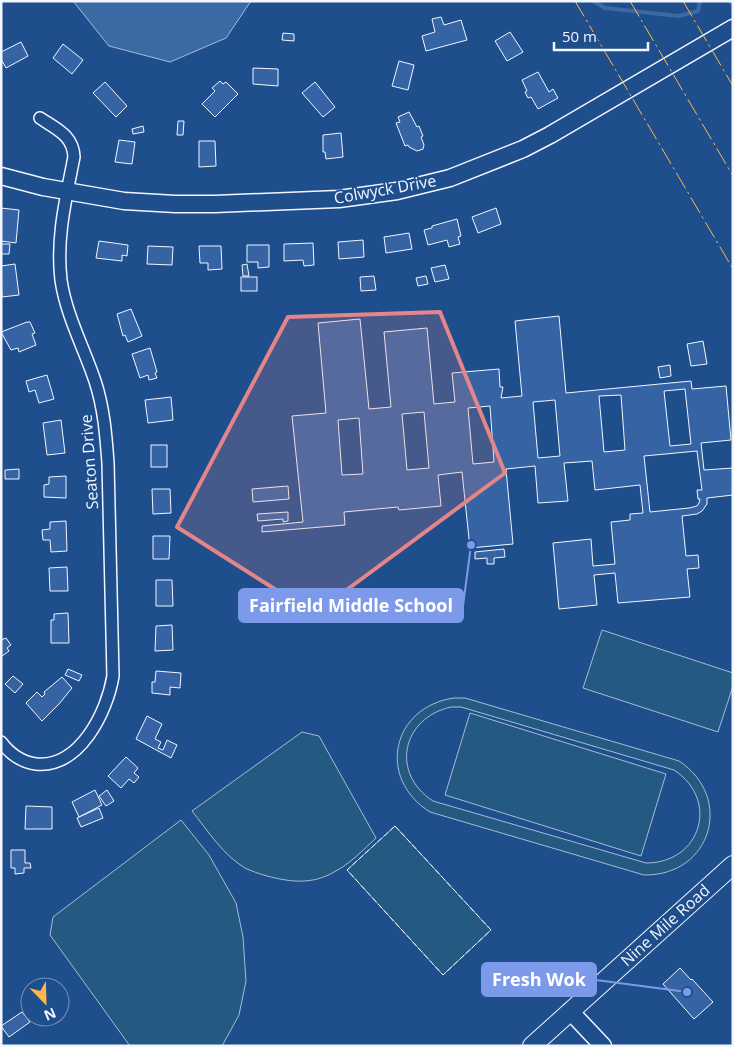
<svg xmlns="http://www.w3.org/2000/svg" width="734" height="1047" font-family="'Open Sans',sans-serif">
  <rect width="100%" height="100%" fill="#1f4e8c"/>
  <g fill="#245a82" stroke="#a8bbd7" fill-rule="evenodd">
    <polygon points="602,630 733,673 733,686 718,732 583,688"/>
    <path d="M454,698H465L679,761C734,797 712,876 644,875L430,812C376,778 392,707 454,698ZM451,707H461L674,770C720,800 701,863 646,863L433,801C390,773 402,718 451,707Z"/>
    <polygon points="470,713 666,774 641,856 445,795"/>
    <path d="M302,732L319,736L376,838C363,850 350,864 334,872C312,885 290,882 267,876C260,874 251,871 245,868C223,855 208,831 192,811Z"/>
    <polygon points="181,820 209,855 236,903 243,937 246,981 239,1015 222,1046 130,1046 50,935 53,917"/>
    <polygon points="395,826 491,930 443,975 347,870"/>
  </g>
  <polygon fill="#3b69a3" stroke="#a8bbd7" points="73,1 251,1 226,38 170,62 109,46"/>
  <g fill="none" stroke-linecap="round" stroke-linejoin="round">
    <g stroke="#3b69a3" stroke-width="4">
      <polyline points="593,1 605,8 679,16 698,11 700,1"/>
      <polyline points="729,1 733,4"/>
    </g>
  </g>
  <g fill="#3563a3" stroke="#f2f6ff" fill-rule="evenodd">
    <polygon points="441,17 444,25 461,20 467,40 426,51 422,36 435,32 432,19"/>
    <polygon points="510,32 523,52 507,61 495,41"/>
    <polygon points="283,33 294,34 294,41 282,40"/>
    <polygon points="21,42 28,56 6,68 1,59 1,52"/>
    <polygon points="63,44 83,60 72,74 53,58"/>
    <polygon points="399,61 414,65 408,90 392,86"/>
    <polygon points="253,68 278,69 278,86 253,84"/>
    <polygon points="538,72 549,92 553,89 558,98 538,109 531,97 528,98 525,92 527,91 522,80"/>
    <polygon points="220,81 223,84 226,82 238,94 215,117 202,104 215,91 212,88"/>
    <polygon points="105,82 127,106 116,117 93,93"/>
    <polygon points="315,82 335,107 323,117 302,93"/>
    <polygon points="409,112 417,127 419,126 423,136 421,137 424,145 423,149 417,151 409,147 408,145 405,146 396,123 400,122 398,117"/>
    <polygon points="178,121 184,121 183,135 177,135"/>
    <polygon points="143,126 144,132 133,134 132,129"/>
    <polygon points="341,133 343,157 326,159 325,152 323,152 323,135"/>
    <polygon points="119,140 135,142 132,164 115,162"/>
    <polygon points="199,141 215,141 216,166 199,167"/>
    <polygon points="1,208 19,210 16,243 1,241"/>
    <polygon points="496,208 501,224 478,233 472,217"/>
    <polygon points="457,219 461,236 458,237 460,244 449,247 447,240 428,245 424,230 432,228 432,226"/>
    <polygon points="409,233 412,249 386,253 384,237"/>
    <polygon points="363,240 364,257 339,259 338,242"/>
    <polygon points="99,241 128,245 127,256 122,255 122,261 96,258"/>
    <polygon points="313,243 314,265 304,266 303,260 284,261 284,244"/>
    <polygon points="1,244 10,244 9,254 1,254"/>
    <polygon points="247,245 269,245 269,267 258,268 258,262 247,262"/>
    <polygon points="148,246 173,247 172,265 147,264"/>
    <polygon points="199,246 221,246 222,269 208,270 208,263 200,263"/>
    <polygon points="15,264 19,295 2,297 1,266"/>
    <polygon points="247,264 249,276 243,276 242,265"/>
    <polygon points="445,265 449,279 435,282 431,268"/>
    <polygon points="374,276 376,290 361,291 360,277"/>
    <polygon points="426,276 428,284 418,286 416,278"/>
    <rect x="241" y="277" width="16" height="14"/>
    <polygon points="131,309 142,336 128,342 125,335 123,336 117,314"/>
    <path d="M559,316L566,393L691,381L692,389L726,386L731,440L701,443L704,470L733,468V495L707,498V504L702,511L697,514L682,516L686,556L698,555L699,568L687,569L690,597L618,603L615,573L594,575L597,605L559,609L553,543L591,539L593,566L615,564L611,522L630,520V514L643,513L640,485L595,490L592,461L564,463L568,501L538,503L535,466L506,469L513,544L470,548L462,472L438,475L441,506L399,510L398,507L344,512L345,525L262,532V526L303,522L292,416L326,413L318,323L360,319L369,409L391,407L384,332L427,328L434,404L455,402L452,373L499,369L500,387H503L501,398L522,396L515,321ZM685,389L691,444L670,446L664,391ZM621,395L625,450L604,452L599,396ZM555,400L560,456L538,458L533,402ZM490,406L494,462L473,464L468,408ZM424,412L429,468L407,470L402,414ZM359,418L363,474L342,475L338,420ZM697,451L702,490H697L698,499H700L699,503L697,506L689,508L650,512L644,456Z"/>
    <polygon points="27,322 30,322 35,333 32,334 36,345 19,352 18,348 11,350 1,332"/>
    <polygon points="703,341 707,364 691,366 687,344"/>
    <polygon points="150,348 157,372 155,373 157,378 149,380 148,375 140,378 132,354"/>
    <polygon points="670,365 671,376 660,378 658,367"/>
    <polygon points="47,375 54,399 39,403 35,390 29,392 26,381"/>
    <polygon points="171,397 173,420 148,423 145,400"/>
    <polygon points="61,420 65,453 47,455 43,423"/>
    <rect x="151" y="445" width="16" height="22"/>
    <polygon points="19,469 19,479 5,479 5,470"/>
    <polygon points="66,476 66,498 44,497 44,485 49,484 49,477"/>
    <polygon points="288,486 289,499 253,502 252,489"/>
    <polygon points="152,489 170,489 171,513 153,514"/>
    <polygon points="288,512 288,521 283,522 283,519 258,521 257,514"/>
    <polygon points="66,521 67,551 51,552 50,540 43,540 42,530 50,529 50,522"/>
    <polygon points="153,536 170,536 169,559 153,559"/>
    <polygon points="504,549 505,557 494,558 494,564 487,564 487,558 475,559 475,552"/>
    <polygon points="67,567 68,591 50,591 49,568"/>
    <polygon points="156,580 172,580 173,606 156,606"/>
    <polygon points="68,613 69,643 51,643 51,620 54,620 54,614"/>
    <polygon points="172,625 173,650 155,651 156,626"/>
    <polygon points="6,638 11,645 7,648 9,651 1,657 1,640"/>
    <polygon points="68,669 82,675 79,681 65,675"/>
    <polygon points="156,671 181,673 180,688 170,687 170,695 152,693 152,682 155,682"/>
    <polygon points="13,676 23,684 15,693 5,684"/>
    <polygon points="62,677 72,688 59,704 42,721 26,703 37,692 42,697 45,694 44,692"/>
    <polygon points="147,716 162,724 155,739 161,742 158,748 163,750 167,740 177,745 171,758 136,739"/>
    <polygon points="126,757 138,768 134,773 139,777 134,783 129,779 121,788 108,776"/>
    <polygon points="95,790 102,805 79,817 72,802"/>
    <polygon points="107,790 114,801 106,806 99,796"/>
    <polygon points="26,806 52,807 52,829 25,829"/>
    <polygon points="99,808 103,818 81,827 77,818"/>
    <polygon points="11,850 25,850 25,863 30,863 31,868 24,868 24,873 15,874 15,868 11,868"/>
    <polygon points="680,968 691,980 692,979 713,1002 694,1019 663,984"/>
    <polygon points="22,1012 30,1022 9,1037 1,1026"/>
  </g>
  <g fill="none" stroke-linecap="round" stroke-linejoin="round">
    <g stroke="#f2f6ff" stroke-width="14">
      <path id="street" d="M1,742C10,754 21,762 36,764C80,768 107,712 113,676L108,463C106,436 104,408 95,381C84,348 66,315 61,280C56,238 66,198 74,157C73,135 56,129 40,118"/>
    </g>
    <g stroke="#f2f6ff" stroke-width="19">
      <g id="secondary">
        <polyline points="1,176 43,187 124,201 175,204 215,204 339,199 397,191 450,178 523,149 550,135 733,28"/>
        <polyline points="570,1011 603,1046"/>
      </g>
    </g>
    <g stroke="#f2f6ff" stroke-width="20">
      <polyline id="primary" points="532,1046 733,865"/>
    </g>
    <use href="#street" stroke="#1f4e8c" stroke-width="11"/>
    <use href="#secondary" stroke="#1f4e8c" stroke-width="16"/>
    <use href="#primary" stroke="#1f4e8c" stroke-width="18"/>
    <polygon stroke="#f2f6ff" stroke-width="1" stroke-dasharray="6 2.5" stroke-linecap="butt" points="395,826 491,930 443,975 347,870"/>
    <g stroke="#ffb74d" stroke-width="1" stroke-dasharray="18 4 2.5 4" stroke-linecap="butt">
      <polyline points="575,1 733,269"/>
      <polyline points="630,1 733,176"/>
      <polyline points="683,1 733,86"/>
    </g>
  </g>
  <path fill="#e38589" fill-opacity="0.2" stroke="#e38589" stroke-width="4" stroke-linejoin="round" d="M440,312L505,473L314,614L177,527L288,317Z"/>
  <g text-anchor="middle" stroke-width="4" stroke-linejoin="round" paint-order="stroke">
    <g font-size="16" fill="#f2f6ff" stroke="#1f4e8c">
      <text transform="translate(385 189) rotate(-10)" y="6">Colwyck Drive</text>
      <text transform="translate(89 462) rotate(-94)" y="6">Seaton Drive</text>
      <text transform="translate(665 925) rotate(-42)" y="6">Nine Mile Road</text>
    </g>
  </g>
  <path fill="none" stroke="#7d9aea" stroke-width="2" d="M471 545L463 606M687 992L596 980"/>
  <g fill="#7d9aea" stroke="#1f4e8c" stroke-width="2">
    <circle cx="471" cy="545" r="5"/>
    <circle cx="687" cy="992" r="5"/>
  </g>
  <g fill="#7d9aea" stroke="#7d9aea" stroke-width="2">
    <rect x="239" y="589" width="224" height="33" rx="5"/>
    <rect x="482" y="963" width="114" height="33" rx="5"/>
  </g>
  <g font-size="18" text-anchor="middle" font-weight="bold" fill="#fff">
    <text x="351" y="612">Fairfield Middle School</text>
    <text x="539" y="986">Fresh Wok</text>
  </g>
  <rect width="734" height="1047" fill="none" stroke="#f2f6ff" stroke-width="5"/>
  <g transform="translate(45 1002) rotate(157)"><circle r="24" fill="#1f4e8c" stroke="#7391ba"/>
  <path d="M0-4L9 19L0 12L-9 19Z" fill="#ffb74d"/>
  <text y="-8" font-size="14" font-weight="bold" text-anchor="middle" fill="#f2f6ff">N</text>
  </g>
  <path d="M554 42v8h94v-8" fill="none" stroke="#f2f6ff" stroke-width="2.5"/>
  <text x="562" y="42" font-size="15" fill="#f2f6ff" stroke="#1f4e8c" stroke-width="4" paint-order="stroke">50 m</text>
</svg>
